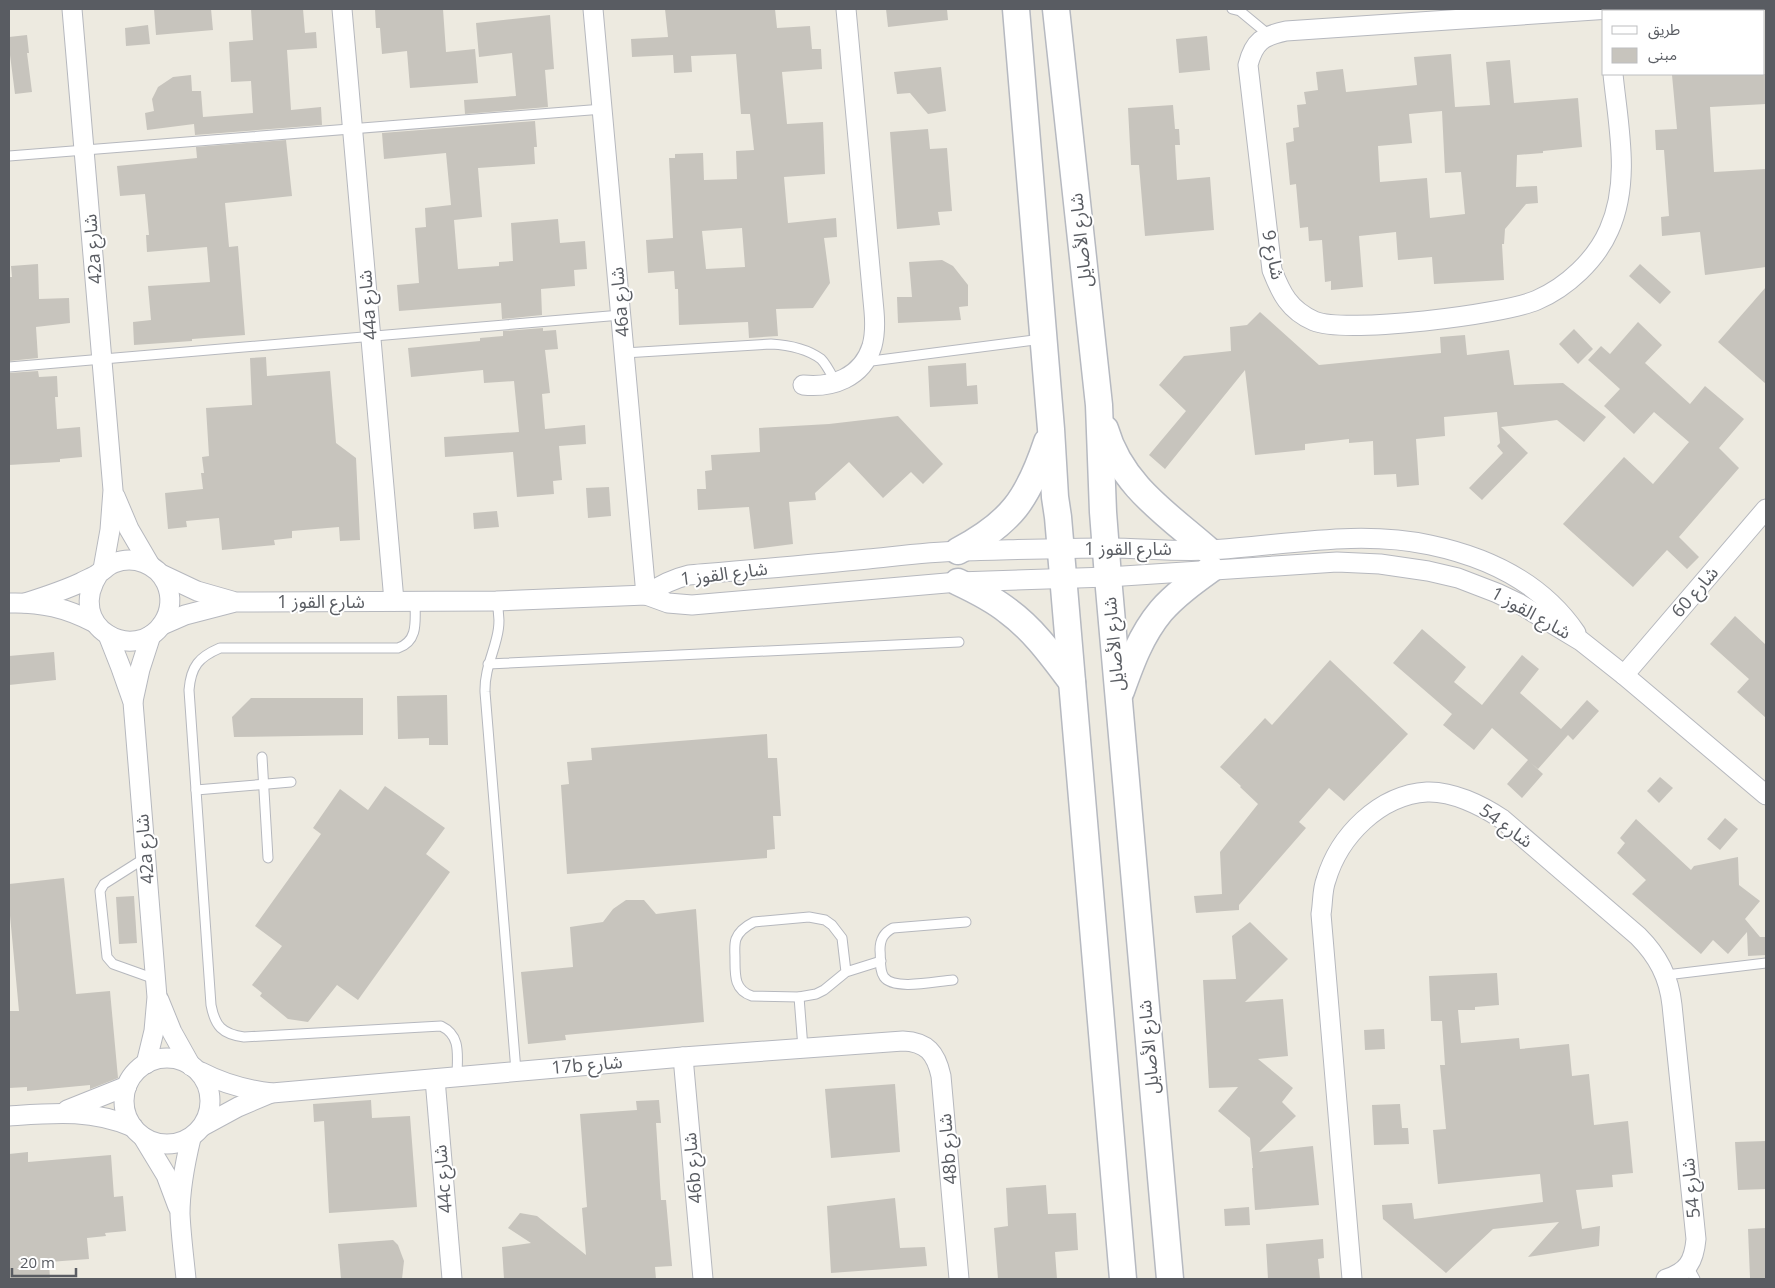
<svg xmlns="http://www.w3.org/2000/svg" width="1775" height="1288" font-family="'Open Sans','Noto Sans Arabic',sans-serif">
  <rect width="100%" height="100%" fill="#edeae0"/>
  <g fill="#c7c4bd" fill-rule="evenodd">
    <polygon points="154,9 211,9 213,30 156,35"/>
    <polygon points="251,9 303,9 305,33 316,32 317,48 287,50 291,110 321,107 322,125 195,135 194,124 147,130 145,113 154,111 152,99 158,87 173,77 191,75 192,91 201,91 203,117 253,113 251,81 231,82 229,42 253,40"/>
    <polygon points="375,9 443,9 446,52 475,49 478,83 410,88 407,51 382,54 380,28 376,28"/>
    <path d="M665,9H775L777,28L810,26L812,49H821L822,69L782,72L787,124L823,122L825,174L784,177L788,223L836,218L837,237L824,238L830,283L813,308L776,309L778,336L749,338L748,322L679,325L678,289H675L674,271L648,273L646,240L673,238L669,158H675V154L703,153L704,180L737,179L736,151L754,150L750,114H741L736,54L691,56L692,72L674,73L673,55L632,57L631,39L668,37ZM742,228L745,267L706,269L702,231Z"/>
    <polygon points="886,9 947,9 948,20 888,27"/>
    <polygon points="550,15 554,69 545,70 548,107 465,114 464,100 516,96 512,53 479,57 476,23"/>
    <polygon points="148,25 150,44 126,46 125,28"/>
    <polygon points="27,35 29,53 27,53 32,92 15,94 10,55 9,55 9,37"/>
    <polygon points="1207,36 1210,70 1179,73 1176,39"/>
    <path d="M1451,54L1455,107L1490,105L1486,62L1510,60L1514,103L1578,98L1582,147L1543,151V153L1517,155L1516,187L1537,186L1538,203L1526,204L1505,229L1504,244H1502L1504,280L1434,284L1432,257L1398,260L1396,232L1359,236L1363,287L1331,290V281L1325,282L1322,240L1309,241L1308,227L1300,228L1296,184L1290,185L1286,143L1294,141L1293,128L1299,127L1297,105L1306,104L1304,92L1318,90L1316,72L1343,69L1346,92L1417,85L1414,57ZM1442,111L1445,173L1461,172L1465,214L1430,218L1427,178L1380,182L1378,146L1412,143L1409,114Z"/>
    <polygon points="941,67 946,111 928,114 910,93 897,94 894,72"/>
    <polygon points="1698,74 1766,74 1766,104 1710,107 1714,172 1766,169 1766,267 1705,275 1700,232 1662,236 1661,217 1669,216 1664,150 1656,150 1655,130 1677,129 1672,75"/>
    <polygon points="1173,105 1175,129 1179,129 1180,145 1175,145 1177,180 1210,177 1214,230 1145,236 1139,165 1131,165 1128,108"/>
    <polygon points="535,121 537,147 534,147 535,164 478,168 482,217 454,220 458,269 499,266 499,262 513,261 511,223 558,219 560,243 585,241 587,269 574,270 575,286 541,289 542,315 502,319 501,303 399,311 397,285 419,283 415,228 426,227 425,208 451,205 446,153 384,159 382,133"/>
    <polygon points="928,129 930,149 947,148 952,211 938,212 940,225 897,229 890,132"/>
    <polygon points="286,140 292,196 225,203 229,247 238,246 245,335 192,339 192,341 134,345 133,322 151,320 148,286 210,282 207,247 147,252 146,235 149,235 145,194 120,196 117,166 197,158 196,147"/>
    <polygon points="942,260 953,266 968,285 968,306 959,307 961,320 898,323 897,297 912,297 909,262"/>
    <polygon points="38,264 39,299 69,298 70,323 36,327 38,358 9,361 9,277 12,277 11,266"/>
    <polygon points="1640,264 1671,292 1660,304 1629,276"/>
    <polygon points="1766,287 1766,384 1718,342"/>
    <polygon points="1260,312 1319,365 1441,353 1440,337 1465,335 1467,355 1509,350 1514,385 1563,383 1606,417 1584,442 1557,420 1501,427 1528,453 1482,500 1469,488 1503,453 1497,446 1500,443 1497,412 1444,417 1445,436 1416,439 1419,485 1397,487 1396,474 1374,475 1373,441 1349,443 1349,439 1305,444 1305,450 1255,455 1245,370 1165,469 1149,455 1186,411 1159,385 1184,356 1231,351 1230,327 1247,325"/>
    <polygon points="1638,322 1662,345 1645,363 1690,404 1705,386 1744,419 1719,448 1739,468 1679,537 1699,557 1687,569 1667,550 1633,587 1563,524 1624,457 1653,484 1689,442 1654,412 1634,434 1604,406 1620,389 1588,360 1601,346 1610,354"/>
    <polygon points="543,328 543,331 556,330 558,349 545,350 550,393 542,394 545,429 585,425 586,444 559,446 562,480 553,481 554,494 517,497 513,452 445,457 444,437 519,432 514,381 484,383 483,370 411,377 408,348 480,341 480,338 503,336 503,331"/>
    <polygon points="1574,329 1593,349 1578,364 1559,344"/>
    <polygon points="266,357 267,376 330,371 336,443 356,458 360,540 340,541 339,527 292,531 292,538 274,540 275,545 222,550 219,518 186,521 187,527 168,529 165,493 203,489 201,473 204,473 202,457 209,456 206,408 252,405 250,358"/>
    <polygon points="966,363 967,386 977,385 978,404 930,407 928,366"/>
    <polygon points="38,371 39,377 57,376 58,397 55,397 57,429 80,427 82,457 60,459 60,462 9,465 9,373"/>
    <polygon points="898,416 943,464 923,484 911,472 883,498 849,462 815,493 816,500 789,502 793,544 754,549 749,507 698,510 697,489 706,489 705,471 712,470 711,455 760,452 759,428 829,424"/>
    <polygon points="609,487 611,516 588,518 586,488"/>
    <polygon points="497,511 499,527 474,529 473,513"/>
    <polygon points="1735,616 1766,645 1766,718 1737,692 1749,679 1710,644"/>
    <polygon points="1422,629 1466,667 1454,682 1482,705 1522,655 1539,669 1520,693 1561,729 1587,700 1599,711 1573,740 1568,735 1538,769 1531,763 1543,774 1522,798 1507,784 1528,760 1492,728 1474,750 1443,725 1452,714 1393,663"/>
    <polygon points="54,652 56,680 9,685 9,656"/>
    <polygon points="1330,660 1408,734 1344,801 1329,788 1299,822 1306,828 1239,905 1239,910 1196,913 1194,896 1222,894 1220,852 1258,804 1240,787 1241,786 1220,767 1265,718 1272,725"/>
    <polygon points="447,695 448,745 429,745 429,738 398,739 397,696"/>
    <polygon points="251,698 363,698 363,735 234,737 232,717"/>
    <polygon points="767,734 768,758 777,758 781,816 773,816 775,849 767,850 767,858 567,874 561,785 569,784 567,762 592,760 591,748"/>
    <polygon points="1660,777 1673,788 1659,803 1647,791"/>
    <polygon points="385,786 445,828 426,854 450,872 358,1000 337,985 308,1022 288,1019 260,996 262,993 252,985 282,946 255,926 321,834 313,828 340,789 368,810"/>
    <polygon points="1725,818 1738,829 1720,850 1707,839"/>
    <polygon points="1636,819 1691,870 1694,866 1738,857 1739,885 1760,901 1745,919 1760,937 1766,937 1766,955 1748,956 1747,932 1728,954 1713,940 1701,954 1632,894 1646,880 1617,853 1625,843 1620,838"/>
    <polygon points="64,878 76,994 110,991 118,1078 90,1089 90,1085 27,1091 27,1087 9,1088 9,1011 19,1011 9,905 9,884"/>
    <polygon points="134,896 137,943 119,944 116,897"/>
    <polygon points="626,900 644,900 656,914 696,909 704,1022 565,1035 566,1040 528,1044 521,972 573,967 570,927 603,922 613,909"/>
    <polygon points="1250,922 1288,959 1245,1002 1283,999 1288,1056 1258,1059 1293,1088 1282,1102 1296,1116 1259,1152 1313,1146 1319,1205 1255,1210 1252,1168 1253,1168 1250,1138 1218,1111 1238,1087 1209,1088 1203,980 1236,979 1232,936"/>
    <polygon points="1497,973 1499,1005 1475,1007 1475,1010 1458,1010 1461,1043 1519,1038 1520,1049 1569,1044 1572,1076 1589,1074 1594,1125 1628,1121 1633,1173 1612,1175 1613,1187 1576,1190 1582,1229 1600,1226 1599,1246 1528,1257 1559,1222 1493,1229 1446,1273 1383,1219 1382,1205 1412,1203 1414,1219 1543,1202 1540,1174 1438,1184 1433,1130 1446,1129 1440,1065 1445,1065 1442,1021 1431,1021 1429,976"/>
    <polygon points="1384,1029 1385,1049 1365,1050 1364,1030"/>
    <polygon points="895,1084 900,1152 831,1158 825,1089"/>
    <polygon points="371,1100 372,1118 410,1116 417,1207 329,1213 324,1121 314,1122 313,1104"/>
    <polygon points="659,1100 661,1123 656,1123 661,1200 666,1200 672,1266 655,1267 656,1279 504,1279 502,1247 531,1243 508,1228 520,1213 537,1216 586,1255 582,1208 587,1207 580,1114 637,1110 636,1101"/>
    <polygon points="1400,1104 1402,1128 1408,1128 1409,1144 1374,1145 1372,1105"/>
    <polygon points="1766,1141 1766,1189 1738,1190 1735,1142"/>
    <polygon points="28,1152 28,1162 111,1155 114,1197 123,1196 126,1231 105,1233 106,1236 87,1238 89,1259 49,1262 50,1279 9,1279 9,1154"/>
    <polygon points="1046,1185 1048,1214 1076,1213 1078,1250 1055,1252 1057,1279 998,1279 994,1228 1008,1226 1006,1188"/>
    <polygon points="895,1198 900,1248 925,1247 927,1266 831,1273 827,1206"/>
    <polygon points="1249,1207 1250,1225 1225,1226 1224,1209"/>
    <polygon points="1766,1228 1766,1278 1750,1278 1748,1229"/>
    <polygon points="1323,1239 1324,1258 1318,1259 1320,1279 1268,1279 1266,1244"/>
    <polygon points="393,1240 398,1245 404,1261 402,1279 341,1279 338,1244"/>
  </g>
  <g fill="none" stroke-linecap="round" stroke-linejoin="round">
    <g stroke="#b6b8be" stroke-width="11">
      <g id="service">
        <polyline points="1232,9 1240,11 1269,35"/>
        <polyline points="9,156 603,109"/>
        <path d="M624,353L771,344C789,345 806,348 821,359C827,365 832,376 836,383"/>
        <polyline points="864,362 1042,339"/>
        <polyline points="9,367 621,315"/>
        <path d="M415,601C415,620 419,641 398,648H220C199,657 191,666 189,690L211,1005C215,1026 222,1034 244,1037L441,1026C462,1036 457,1056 457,1077"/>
        <path d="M496,601C507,636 484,658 485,692L516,1071"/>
        <polyline points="488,664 959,642"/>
        <polyline points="262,757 268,858"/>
        <polyline points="196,790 291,782"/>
        <polyline points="145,858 104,884 100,891 107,957 113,964 155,979"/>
        <path d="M846,972L842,938L832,925L825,920L809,917L754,922C746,926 739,931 736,939C734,945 735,952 735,959C735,975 734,990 752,996L799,997L816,994L824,990L846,972L881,961"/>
        <polyline points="1666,975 1766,963"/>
        <path d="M953,980C937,981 894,991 884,977C879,970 881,959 880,950C880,940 883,933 893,928L966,922"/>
        <polyline points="799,997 803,1048"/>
        <polyline points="1688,1266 1695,1279"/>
      </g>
    </g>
    <g stroke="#b6b8be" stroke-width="21">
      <g id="minor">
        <polyline points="72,9 113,490 110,530 103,569"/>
        <polyline points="342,9 394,601"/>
        <polyline points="593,9 646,595"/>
        <path d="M1610,9L1286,31C1263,36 1254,41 1248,65L1272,270C1281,293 1289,310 1314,321C1345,334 1503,315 1537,300C1567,287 1596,260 1609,230C1631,181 1618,125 1613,74"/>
        <path d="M803,385C832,388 862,378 872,346C875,335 875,322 874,311L846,9"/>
        <polyline points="115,496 129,529 150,565"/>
        <polyline points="161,574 197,591 232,601"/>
        <path d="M646,595C660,585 672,579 689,575C748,570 808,565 868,559C898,556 929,552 960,551C1009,550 1058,548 1108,548C1141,548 1176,552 1209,550C1283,546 1356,529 1430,545C1487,557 1542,583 1576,633"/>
        <path d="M9,603C41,602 67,608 95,623"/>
        <path d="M25,603C44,597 63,591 82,582C87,579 94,577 99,573C104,570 108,565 114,563C134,555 157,564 166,583C172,596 171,611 163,623C136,665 63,628 99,573"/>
        <polyline points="162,625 185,615 235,602 496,601 646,595 668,603 692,605 958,582 1108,577 1337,562 1380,564 1428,571 1458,578 1497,593 1518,603 1581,641 1624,675 1766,795"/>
        <polyline points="108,635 121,668 133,702 157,997 154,1031 146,1064"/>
        <polyline points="1624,675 1766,509"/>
        <polyline points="133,701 140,669 151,635"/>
        <polyline points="159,1000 172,1032 191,1066"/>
        <polyline points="683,1057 703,1279"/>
        <circle cx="167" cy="1101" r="43"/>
        <path d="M201,1072C224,1084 246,1090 272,1093L683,1057L903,1041C927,1042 936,1053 941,1076L959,1279"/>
        <polyline points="435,1079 452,1279"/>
        <polyline points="67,1110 127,1086"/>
        <path d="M9,1116C53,1113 91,1109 133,1127"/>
        <polyline points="203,1126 238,1107 271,1093"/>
        <polyline points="143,1137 166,1175 178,1207"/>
        <path d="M186,1279C184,1258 181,1236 180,1214C180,1188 185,1163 191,1138"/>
        <path d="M1352,1279L1321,914C1323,903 1322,890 1326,880C1339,836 1379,795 1427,792C1452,791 1481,805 1502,819L1638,936C1658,956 1669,977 1672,1005L1696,1239C1694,1261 1688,1272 1666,1279"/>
      </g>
    </g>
    <g stroke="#b6b9c0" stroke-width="29">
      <g id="secondary">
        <polyline points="1016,9 1051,429 1055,497 1058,517 1123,1279"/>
        <polyline points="1056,9 1099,405 1103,512 1108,577 1170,1279"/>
        <path d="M1105,429C1121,485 1167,514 1208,550"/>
        <path d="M958,551C1011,523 1028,499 1047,442"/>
        <path d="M958,582C975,590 993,599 1008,611C1034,630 1053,657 1072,682"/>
        <path d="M1121,691C1131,663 1141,635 1161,611C1175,595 1193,582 1211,569"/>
      </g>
    </g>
    <use href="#service" stroke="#fff" stroke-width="9"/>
    <use href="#minor" stroke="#fff" stroke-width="19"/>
    <use href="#secondary" stroke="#fff" stroke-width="26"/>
  </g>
  <g text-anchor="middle" stroke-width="4" stroke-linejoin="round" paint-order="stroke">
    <g font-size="18" fill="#595c62" stroke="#fff">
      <text transform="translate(1081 240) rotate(-96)" y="6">شارع الأصايل</text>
      <text transform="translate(93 249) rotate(-95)" y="6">42a شارع</text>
      <text transform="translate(1273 255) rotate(79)" y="6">شارع 9</text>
      <text transform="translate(620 302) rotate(-95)" y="6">46a شارع</text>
      <text transform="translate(368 305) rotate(-95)" y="6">44a شارع</text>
      <text x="1128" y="555">شارع القوز 1</text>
      <text transform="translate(724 574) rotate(-7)" y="6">شارع القوز 1</text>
      <text transform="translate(1695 592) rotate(-49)" y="6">شارع 60</text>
      <text x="321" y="608">شارع القوز 1</text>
      <text transform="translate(1531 613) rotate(29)" y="6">شارع القوز 1</text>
      <text transform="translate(1114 644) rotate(-95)" y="6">شارع الأصايل</text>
      <text transform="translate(1506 826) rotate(36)" y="6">شارع 54</text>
      <text transform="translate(145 849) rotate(-95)" y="6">42a شارع</text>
      <text transform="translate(1149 1047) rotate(-95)" y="6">شارع الأصايل</text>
      <text transform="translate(587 1065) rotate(-5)" y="6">17b شارع</text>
      <text transform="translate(948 1149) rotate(-95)" y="6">48b شارع</text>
      <text transform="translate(693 1168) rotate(-95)" y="6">46b شارع</text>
      <text transform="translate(443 1179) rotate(-95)" y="6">44c شارع</text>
      <text transform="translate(1691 1188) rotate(-96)" y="6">شارع 54</text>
    </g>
  </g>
  <rect width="1775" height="1288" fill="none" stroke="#595c62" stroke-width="20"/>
  <rect x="1602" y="10" width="162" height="65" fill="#ffffff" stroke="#bdbec0"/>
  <rect x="1612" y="26" width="25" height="8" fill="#ffffff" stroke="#bdbec0"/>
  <text x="1648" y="35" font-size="15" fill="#595c62">طريق</text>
  <rect x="1612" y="48" width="25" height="15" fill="#c7c4bd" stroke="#bdbec0"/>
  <text x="1648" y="60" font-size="15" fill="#595c62">مبنى</text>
  <path d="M12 1268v8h64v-8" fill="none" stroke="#595c62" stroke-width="2.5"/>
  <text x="20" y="1268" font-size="15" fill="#595c62" stroke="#ffffff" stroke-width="4" paint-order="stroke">20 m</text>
</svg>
